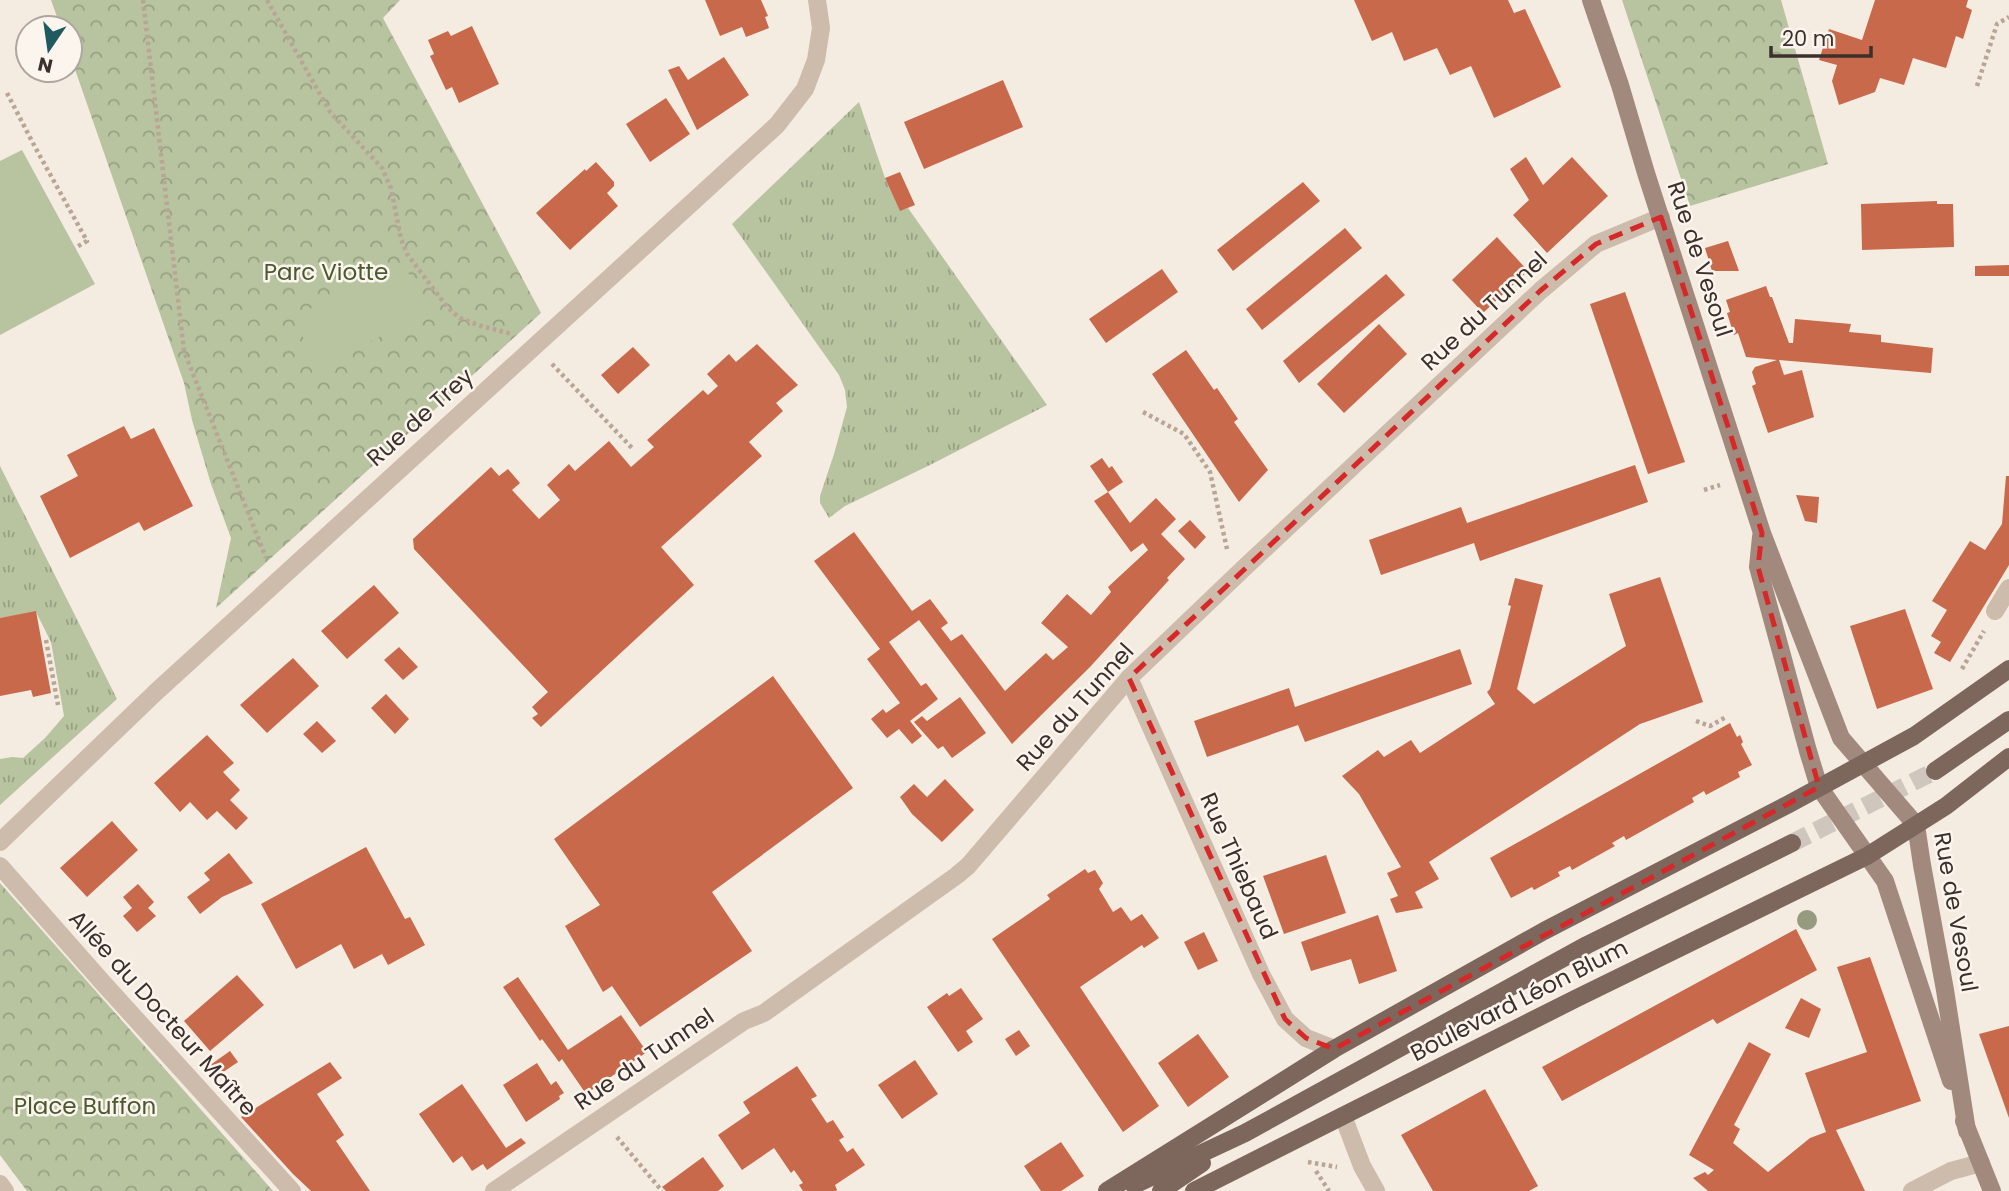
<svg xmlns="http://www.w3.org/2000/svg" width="2009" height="1191" font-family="Poppins,sans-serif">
  <defs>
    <pattern id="grass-tufts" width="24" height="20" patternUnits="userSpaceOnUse" patternTransform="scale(1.75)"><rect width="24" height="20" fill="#b8c4a0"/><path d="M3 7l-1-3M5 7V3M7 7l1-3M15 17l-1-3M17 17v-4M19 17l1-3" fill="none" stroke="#97a083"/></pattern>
    <pattern id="park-crowns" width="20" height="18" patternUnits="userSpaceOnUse" patternTransform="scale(1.75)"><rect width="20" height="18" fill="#b8c4a0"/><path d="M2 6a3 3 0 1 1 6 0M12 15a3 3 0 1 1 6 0" fill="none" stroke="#97a083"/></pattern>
  </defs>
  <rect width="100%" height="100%" fill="#f4ebe1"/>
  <g fill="url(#grass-tufts)">
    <polygon points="859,102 885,178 900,210 908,208 1047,405 930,465 845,506 829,518 820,503 820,496 834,454 847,407 845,390 839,375 732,224"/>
    <polygon points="0,466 117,699 0,805 0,759 12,757 23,758 45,738 64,716 51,642 36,612 0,618"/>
  </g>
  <g fill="url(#park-crowns)">
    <polygon points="51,0 400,0 383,18 541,313 216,608 231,538 211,484 192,420 184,383 70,55 70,28 61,28"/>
    <polygon points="1622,0 1781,0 1828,164 1690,206"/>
    <polygon points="0,883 273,1191 27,1191 0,1155"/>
  </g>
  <g fill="#b8c4a0">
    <polygon points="22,150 95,284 0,335 0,161"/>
    <polygon points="403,262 428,313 318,367 293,317"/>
  </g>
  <g fill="#c8694b">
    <polygon points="705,0 761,0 768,16 765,17 769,28 746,37 742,27 720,36"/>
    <polygon points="1354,0 1508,0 1514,13 1525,9 1561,87 1494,118 1471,66 1450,75 1437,48 1404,61 1392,32 1372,41"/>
    <polygon points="1875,0 1968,0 1966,7 1972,10 1963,39 1956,36 1946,68 1913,58 1904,85 1880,78 1875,92 1839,105 1832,81 1837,65 1819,60 1829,29 1862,40"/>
    <polygon points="472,26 499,84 459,103 452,87 446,90 430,56 434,54 428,40 448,31 451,36"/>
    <polygon points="724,57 749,95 697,130 668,70 679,66 688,80"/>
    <polygon points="1003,80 1023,127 924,169 904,122"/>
    <polygon points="666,98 690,134 650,162 626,124"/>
    <polygon points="1526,157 1543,185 1572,157 1608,196 1547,253 1513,215 1529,200 1510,169"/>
    <polygon points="596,162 614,182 614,186 607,193 618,206 570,250 536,213 585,169 586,171"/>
    <polygon points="900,172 915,205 900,211 885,178"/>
    <polygon points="1303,182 1320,201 1233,271 1217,250"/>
    <polygon points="1937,201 1937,204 1953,204 1954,247 1862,250 1861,204"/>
    <polygon points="1345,228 1362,248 1262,330 1246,309"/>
    <polygon points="1497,237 1528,271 1483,313 1452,280"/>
    <polygon points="1728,241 1739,271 1712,271 1705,248"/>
    <polygon points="2009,265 2009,276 1975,276 1975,266"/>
    <polygon points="1162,269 1178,292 1106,343 1089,319"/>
    <polygon points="1386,274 1405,295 1299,383 1283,361"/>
    <polygon points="1766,286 1770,297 1772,297 1789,343 1793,343 1795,319 1851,324 1849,332 1881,335 1881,342 1933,348 1931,373 1779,360 1784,375 1802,370 1814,417 1768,433 1752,386 1756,384 1752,372 1755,367 1777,360 1746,357 1738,333 1734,335 1727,313 1730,312 1726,300"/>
    <polygon points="1625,292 1685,462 1648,474 1590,304"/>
    <polygon points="1379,324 1407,354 1344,413 1317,384"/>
    <polygon points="757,344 798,385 776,403 783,411 749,442 762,456 661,547 694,585 541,727 532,718 538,714 532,707 548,692 414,549 413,539 491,467 499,476 508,469 520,483 512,490 539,519 560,500 547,485 569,464 575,471 609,441 631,467 654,447 647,440 703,390 708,395 718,386 707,374 729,354 736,362"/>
    <polygon points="633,347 650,365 618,394 601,375"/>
    <polygon points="1186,350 1214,390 1217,388 1238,419 1234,422 1268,470 1239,502 1152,374"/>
    <polygon points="124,426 131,439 154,428 193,506 144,531 139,522 70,558 40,496 78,476 67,455"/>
    <polygon points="1102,458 1109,468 1112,466 1123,482 1108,492 1090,466"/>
    <polygon points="1635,465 1648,502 1480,561 1474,543 1381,575 1369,540 1461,507 1467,523"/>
    <polygon points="2006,476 2009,476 2009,565 1950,662 1934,653 1941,642 1931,636 1947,610 1932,601 1970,541 1985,550 2002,524"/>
    <polygon points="1108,492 1130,523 1156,498 1176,519 1161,534 1185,559 1167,578 1169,580 1090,667 1012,744 919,620 889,642 921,686 926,683 938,699 910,721 922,736 912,744 899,729 887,738 871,719 883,709 886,713 900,703 867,659 880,649 814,561 854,532 912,611 930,599 948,623 941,628 951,641 962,634 1005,691 1046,653 1053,660 1068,647 1041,623 1067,594 1091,615 1111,592 1108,587 1148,550 1143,543 1131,552 1094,501"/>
    <polygon points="1796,495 1819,497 1817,523 1805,521"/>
    <polygon points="1190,520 1206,537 1195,549 1178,531"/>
    <polygon points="1660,577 1703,702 1640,724 1429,862 1439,879 1415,892 1423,908 1396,913 1390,899 1398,896 1387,873 1401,867 1359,794 1342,776 1378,750 1384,757 1411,740 1420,753 1495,704 1487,692 1490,689 1511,606 1508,605 1515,578 1543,585 1517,689 1534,704 1626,646 1609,594"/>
    <polygon points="374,585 399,613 347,659 321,631"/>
    <polygon points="1905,609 1933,689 1877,709 1850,626"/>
    <polygon points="36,611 51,693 33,697 31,690 0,696 0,618"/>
    <polygon points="399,647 418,667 403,680 384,660"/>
    <polygon points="1460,649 1472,684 1305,742 1298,725 1207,757 1194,721 1289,688 1295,707"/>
    <polygon points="293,658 319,686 267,733 240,705"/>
    <polygon points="773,676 853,788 712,892 752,951 640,1027 612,986 603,992 565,926 600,905 554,839"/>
    <polygon points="386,694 409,719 395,734 371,708"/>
    <polygon points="960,697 986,733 952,758 943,746 938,749 914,722 922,716 927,721"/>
    <polygon points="317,721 336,741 322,753 303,734"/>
    <polygon points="1730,723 1737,737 1740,735 1743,742 1741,744 1752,765 1738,772 1740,777 1706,795 1704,791 1692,798 1694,802 1626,840 1624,836 1612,843 1615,846 1572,870 1570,866 1558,872 1560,876 1534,890 1532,887 1511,898 1490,858"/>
    <polygon points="207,735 234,763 223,772 240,790 230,800 248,818 236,830 217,811 207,820 190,802 180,812 154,783"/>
    <polygon points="945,779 974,810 942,842 912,814 900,797 914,784 927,797"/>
    <polygon points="112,821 138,850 87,897 60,868"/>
    <polygon points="366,847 405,919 410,917 425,945 388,965 382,954 354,969 341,944 296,969 261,904"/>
    <polygon points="229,853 253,883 222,897 200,914 187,897 210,880 204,873"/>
    <polygon points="1326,855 1346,913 1284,934 1263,876"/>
    <polygon points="1085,869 1088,873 1095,870 1103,883 1099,889 1113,912 1121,907 1131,921 1142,914 1159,938 1144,948 1142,945 1080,987 1159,1106 1123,1132 992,939 1050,899 1047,895"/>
    <polygon points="138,884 154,902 148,908 156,916 137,932 123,916 132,908 123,897"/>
    <polygon points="1378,915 1397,971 1359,984 1351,959 1311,971 1301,942"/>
    <polygon points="1796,929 1817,970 1717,1024 1713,1019 1562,1101 1542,1067"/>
    <polygon points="1204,932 1218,961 1198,970 1184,942"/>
    <polygon points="1870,957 1921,1101 1836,1130 1865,1191 1708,1191 1693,1178 1705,1172 1708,1175 1714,1170 1689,1155 1749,1042 1771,1054 1734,1125 1740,1129 1733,1143 1768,1172 1810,1138 1826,1132 1805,1073 1867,1052 1837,967"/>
    <polygon points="237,975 264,1005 210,1051 184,1021"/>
    <polygon points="518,977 568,1050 621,1015 647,1052 586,1094 562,1059 559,1062 542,1039 540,1041 503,987"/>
    <polygon points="961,988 983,1019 966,1031 973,1042 958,1052 927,1007 947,993 949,996"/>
    <polygon points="1801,998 1821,1009 1809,1038 1785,1028"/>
    <polygon points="2009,1026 2009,1118 1979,1034"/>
    <polygon points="1019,1030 1030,1046 1016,1056 1005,1039"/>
    <polygon points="1198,1034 1229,1077 1188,1107 1158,1063"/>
    <polygon points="230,1051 238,1062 213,1079 206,1068"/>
    <polygon points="915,1060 938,1094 902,1119 878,1085"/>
    <polygon points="330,1062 342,1078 317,1094 344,1135 336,1141 370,1191 311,1191 293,1174 241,1117"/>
    <polygon points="537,1063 551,1085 556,1081 564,1093 559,1096 560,1099 526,1122 503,1085"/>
    <polygon points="797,1066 817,1096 811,1099 827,1123 833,1120 844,1137 839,1140 847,1152 853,1148 865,1165 835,1185 837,1190 836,1191 803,1191 799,1185 803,1183 794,1170 791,1173 774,1148 742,1170 718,1135 750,1113 743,1102"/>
    <polygon points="462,1084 506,1148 521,1138 526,1143 487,1170 483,1164 472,1171 462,1156 453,1163 419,1114"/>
    <polygon points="1485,1089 1538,1186 1529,1191 1433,1191 1401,1135"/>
    <polygon points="1061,1142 1084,1176 1061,1191 1041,1191 1024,1166"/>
    <polygon points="703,1157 724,1186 718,1191 666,1191 662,1187"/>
  </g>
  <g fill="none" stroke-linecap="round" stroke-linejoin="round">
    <polyline stroke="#cfc6bd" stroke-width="18" stroke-dasharray="18 9" stroke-linecap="butt" points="1792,843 1935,771"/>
    <g stroke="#b9a596" stroke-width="4.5" stroke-dasharray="3.5 3.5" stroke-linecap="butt">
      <polyline points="143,0 184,351 266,558"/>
      <polyline points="267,0 330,112 382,168 391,188 401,239 407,254 448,308 460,318 481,326 512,334"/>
      <polyline points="1977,86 1997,24 2009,17"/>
      <polyline points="7,93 35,147 87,241 75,248"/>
      <polyline points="552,364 633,449"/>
      <polyline points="1143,412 1184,434 1210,472 1227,549"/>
      <polyline points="1704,490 1720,485"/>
      <polyline points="46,640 58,705"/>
      <polyline points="1962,669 1984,631"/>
      <polyline points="1696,721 1710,726 1726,717"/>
      <polyline points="617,1137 662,1191"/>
      <polyline points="1308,1162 1337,1167"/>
      <polyline points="1316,1171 1329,1191"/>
    </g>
    <g stroke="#cdbbac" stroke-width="18">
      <polyline points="1995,611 2009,588"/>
      <polyline points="1129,678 1261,974 1285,1019 1306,1038 1334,1049"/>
      <polyline points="0,842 156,692 777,125 805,89 816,60 821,28 817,0"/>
      <polyline points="0,866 104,984 292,1191"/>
      <polyline points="1343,1116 1362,1166 1376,1191"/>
      <polyline points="0,1184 5,1191"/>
      <polyline points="494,1191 744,1021 764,1013 956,876 968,866 1129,678 1244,568 1540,291 1596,244 1661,217"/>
      <polyline points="1912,1191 1951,1171 1981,1163"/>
    </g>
    <g stroke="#a18a7d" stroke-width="18">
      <polyline points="1591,0 1620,85 1646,173 1762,533 1841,738 1916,825 1922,865 1945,990 1967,1131"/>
      <polyline points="1761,537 1758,567 1808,751 1819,787 1885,881 1951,1081"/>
      <polyline points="1964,1121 1992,1191"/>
    </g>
    <g stroke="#7d675c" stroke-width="18">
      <polyline points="1935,771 2009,720"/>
      <polyline points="1134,1185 1245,1133 1587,945 1792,843"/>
      <polyline points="1107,1191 1334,1049 1544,931 1789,804 1914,736 2009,669"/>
      <polyline points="1161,1191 1202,1163"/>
      <polyline points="1194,1191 1575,999 1867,856 1946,806 2009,757"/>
    </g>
  </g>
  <circle fill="#969b7f" cx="1807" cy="920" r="10"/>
  <path fill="none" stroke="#d62828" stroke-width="5" stroke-dasharray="14 9" stroke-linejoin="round" d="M1661,217L1762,533L1758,567L1819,787L1334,1049L1306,1038L1285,1019L1129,678L1540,291L1596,244Z"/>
  <g text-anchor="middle" stroke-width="5" stroke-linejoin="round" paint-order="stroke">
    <g font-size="23" fill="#3b302b" stroke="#fbf5ee">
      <text transform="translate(1700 259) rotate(72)" y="8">Rue de Vesoul</text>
      <text transform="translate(1484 311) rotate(-43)" y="8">Rue du Tunnel</text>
      <text transform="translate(420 417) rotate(-42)" y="8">Rue de Trey</text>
      <text transform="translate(1075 707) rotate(-48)" y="8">Rue du Tunnel</text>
      <text transform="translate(1239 866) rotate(66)" y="8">Rue Thiebaud</text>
      <text transform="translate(1956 912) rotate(80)" y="8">Rue de Vesoul</text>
      <text transform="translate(1519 1000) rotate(-27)" y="8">Boulevard Léon Blum</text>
      <text transform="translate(163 1013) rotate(48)" y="8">Allée du Docteur Maître</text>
      <text transform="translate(644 1059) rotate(-34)" y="8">Rue du Tunnel</text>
    </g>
    <g font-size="23" fill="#4a5a2e" stroke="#fbf5ee">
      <text x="326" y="280">Parc Viotte</text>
      <text x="85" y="1114">Place Buffon</text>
    </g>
  </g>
  <g transform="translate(49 49) rotate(193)"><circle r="33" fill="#fbf5ee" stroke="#aea6a0" stroke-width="2"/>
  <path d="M0-5L12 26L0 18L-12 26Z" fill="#1f5a5e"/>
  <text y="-10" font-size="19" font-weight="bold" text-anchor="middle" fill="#3b302b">N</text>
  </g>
  <path d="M1771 46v10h100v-10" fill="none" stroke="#3b302b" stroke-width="3.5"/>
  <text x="1782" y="46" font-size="21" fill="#3b302b" stroke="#fbf5ee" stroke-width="5" paint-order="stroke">20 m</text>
</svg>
